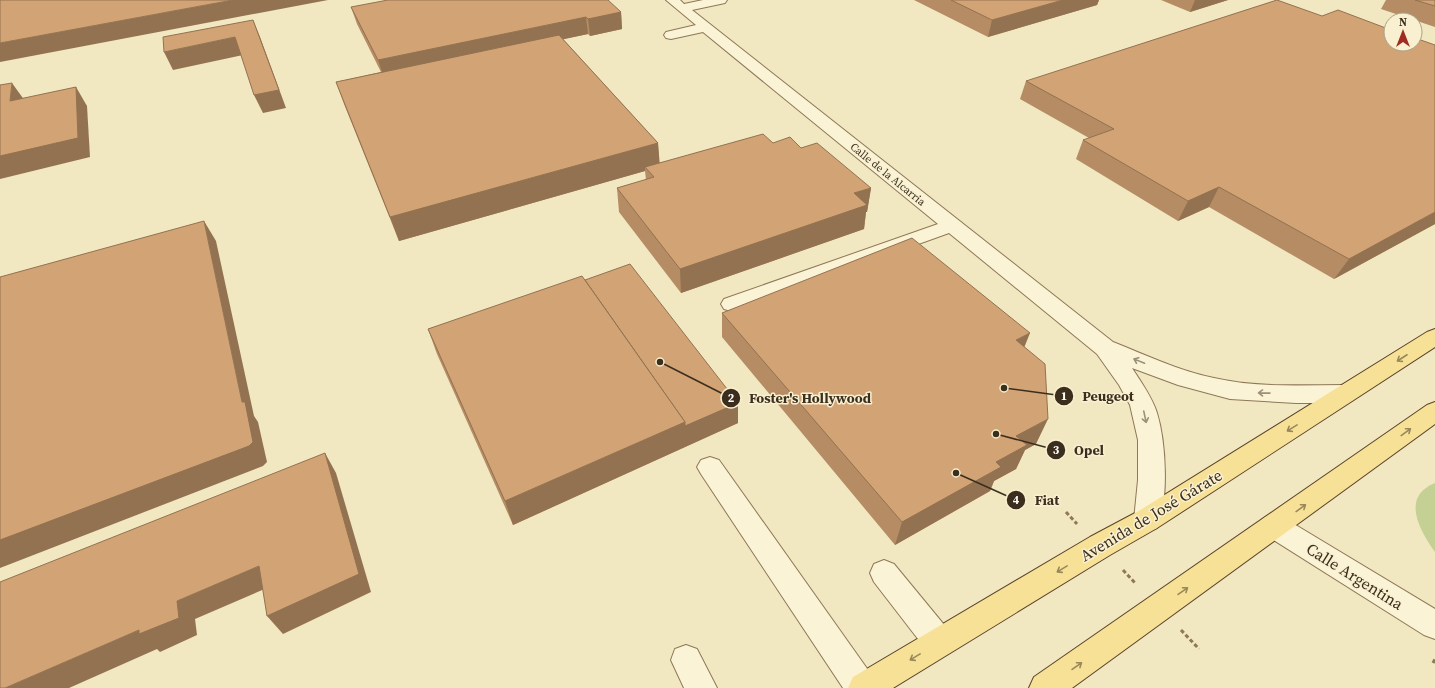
<svg xmlns="http://www.w3.org/2000/svg" width="1435" height="688" font-family="'Source Serif 4',serif">
  <rect width="100%" height="100%" fill="#f1e7c1"/>
  <path fill="#c5d094" d="M1435,483V552C1420,531 1400,497 1435,483Z"/>
  <g fill="none" stroke-linecap="round" stroke-linejoin="round">
    <g stroke="#8d7857" stroke-width="2">
      <g id="minor">
        <path d="M666,0H680L684,4L703,0H727L725,3L692,10L1113,342C1146,355 1179,371 1214,378C1257,388 1302,385 1345,385L1353,388L1357,394L1353,400L1345,403H1296L1230,399L1178,385L1132,368C1141,382 1152,397 1157,413C1166,442 1169,501 1157,528L1147,532L1137,528L1134,520L1138,480V440L1130,405L1119,385L1097,354L949,233L738,309L731,311L724,309L721,304L724,299L938,224L703,32L671,39L666,38L664,35L666,32L696,25Z"/>
        <polygon points="710,457 719,460 873,677 878,688 843,688 701,474 697,467 701,460"/>
        <polygon points="1274,514 1284,518 1435,609 1435,639 1424,635 1264,534 1260,526 1264,518"/>
        <polygon points="884,560 894,564 950,632 954,642 950,652 939,657 928,652 874,582 870,573 874,564"/>
        <polygon points="686,645 697,649 717,688 684,688 671,660 675,649"/>
      </g>
    </g>
    <g stroke="#5a452c" stroke-width="2">
      <g id="major">
        <polygon points="1435,329 1435,347 1157,528 1110,555 893,688 848,688 853,677 1090,537 1137,512 1427,332"/>
        <polygon points="1435,402 1435,424 1072,688 1029,688 1034,677 1427,405"/>
      </g>
    </g>
    <g stroke="#8d7857" stroke-width="3" stroke-dasharray="4 2.5" stroke-linecap="butt">
      <polyline points="1066,512 1077,524"/>
      <polyline points="1123,570 1136,584"/>
      <polyline points="1181,630 1199,649"/>
      <polyline points="1433,663 1435,659"/>
    </g>
    <use href="#minor" fill="#fbf3d5" fill-rule="evenodd"/>
    <use href="#major" fill="#f7e196" fill-rule="evenodd"/>
  </g>
  <g fill="#b58c64">
    <polygon points="914,0 1099,0 1097,5 988,37"/>
    <polygon points="1161,0 1228,0 1190,12"/>
    <polygon points="1386,0 1435,0 1435,27 1381,9"/>
    <polygon points="351,7 621,12 622,29 590,36 588,34 563,39 658,143 659,163 773,143 801,148 871,188 867,212 866,212 864,229 681,293 619,212 617,188 646,180 645,171 399,241 344,104 336,82 381,72 357,24"/>
    <polygon points="1026,81 1435,224 1334,279 1209,207 1178,221 1076,159 1083,140 1089,138 1020,99"/>
    <polygon points="585,280 738,423 513,525 437,354 428,329"/>
    <polygon points="722,313 1025,347 1036,444 1025,450 1016,469 994,481 990,491 895,545 722,337"/>
  </g>
  <g fill="#937251">
    <polygon points="233,0 328,0 0,62 0,43"/>
    <polygon points="1063,0 1099,0 1097,5 988,37 992,20"/>
    <polygon points="1195,0 1228,0 1190,12"/>
    <polygon points="621,12 622,29 590,36 588,19"/>
    <polygon points="586,17 588,34 384,78 378,60"/>
    <polygon points="253,20 260,37 286,108 263,113 254,95"/>
    <polygon points="235,37 243,55 173,70 164,52"/>
    <polygon points="12,83 25,101 10,101"/>
    <polygon points="76,87 87,106 90,157 0,179 0,156"/>
    <polygon points="658,143 660,167 645,167 645,171 399,241 390,217"/>
    <polygon points="1219,187 1209,207 1178,221 1188,201"/>
    <polygon points="871,188 867,212 866,212 864,229 681,293 680,269 854,193"/>
    <polygon points="1435,212 1435,224 1334,279 1349,259"/>
    <polygon points="204,221 216,241 254,416 258,422 267,462 263,466 0,568 0,540 242,402"/>
    <polygon points="1030,333 1020,358 1016,340"/>
    <polygon points="738,403 738,423 513,525 505,501 685,422"/>
    <polygon points="1048,419 1036,444 1025,450 1016,469 994,481 990,491 895,545 902,522 996,462 1016,436"/>
    <polygon points="325,453 336,473 371,592 283,634 267,616"/>
    <polygon points="259,566 274,585 195,619 197,635 160,652 157,649 69,688 5,688 139,630 177,601"/>
  </g>
  <g fill="#d2a374" stroke="#937251">
    <polygon points="0,0 233,0 0,43"/>
    <polygon points="388,0 608,0 621,12 588,19 586,17 378,60 351,7"/>
    <polygon points="951,0 1063,0 992,20"/>
    <polygon points="1277,0 1322,16 1338,10 1391,30 1391,44 1415,44 1415,38 1435,45 1435,212 1349,259 1219,187 1188,201 1083,140 1114,129 1026,81"/>
    <polygon points="1415,0 1435,0 1435,6"/>
    <polygon points="253,20 279,90 254,95 235,37 164,52 163,37"/>
    <polygon points="559,35 658,143 390,217 336,82"/>
    <polygon points="12,83 10,101 76,87 78,138 0,156 0,85"/>
    <polygon points="763,134 773,143 790,137 801,148 817,143 871,188 854,193 867,205 680,269 617,188 654,177 645,167"/>
    <polygon points="204,221 242,402 245,402 253,442 249,446 0,540 0,277"/>
    <polygon points="912,238 1030,333 1016,340 1045,364 1048,419 1016,436 1027,445 996,462 1001,467 902,522 722,313"/>
    <polygon points="630,264 738,403 685,426 685,422 585,280"/>
    <polygon points="582,276 685,422 505,501 428,329"/>
    <polygon points="325,453 359,574 267,616 259,566 177,601 179,618 139,634 139,630 5,688 0,688 0,582"/>
  </g>
  <defs><path id="oneway-shaft" d="M-6 0H5M1.5-3L5.5 0L1.5 3" fill="none" stroke-width="1.6" stroke-linecap="round" stroke-linejoin="round"/></defs>
  <g stroke="#99885a">
    <use href="#oneway-shaft" transform="translate(1402 358) rotate(147)"/>
    <use href="#oneway-shaft" transform="translate(1292 428) rotate(148)"/>
    <use href="#oneway-shaft" transform="translate(1406 432) rotate(-36)"/>
    <use href="#oneway-shaft" transform="translate(1301 508) rotate(-36)"/>
    <use href="#oneway-shaft" transform="translate(1062 569) rotate(149)"/>
    <use href="#oneway-shaft" transform="translate(1183 591) rotate(-35)"/>
    <use href="#oneway-shaft" transform="translate(915 657) rotate(149)"/>
    <use href="#oneway-shaft" transform="translate(1077 666) rotate(-35)"/>
  </g>
  <g stroke="#9b9079">
    <use href="#oneway-shaft" transform="translate(1139 361) rotate(-158)"/>
    <use href="#oneway-shaft" transform="translate(1264 393) rotate(-179)"/>
    <use href="#oneway-shaft" transform="translate(1145 417) rotate(78)"/>
  </g>
  <g text-anchor="middle" stroke-width="3" stroke-linejoin="round" paint-order="stroke">
    <g font-size="11" fill="#3b2e1d" stroke="#f8f0d1">
      <text transform="translate(888 174) rotate(39)" y="4">Calle de la Alcarria</text>
    </g>
    <g font-size="16" fill="#3b2e1d" stroke="#f8f0d1">
      <text transform="translate(1151 515) rotate(-31)" y="6">Avenida de José Gárate</text>
      <text transform="translate(1355 576) rotate(32)" y="6">Calle Argentina</text>
    </g>
  </g>
  <path fill="none" stroke="#3b2e1d" stroke-width="1.5" d="M1004 388L1064 396M660 362L731 398M996 434L1056 450M956 473L1016 500"/>
  <g fill="#3b2e1d" stroke="#f8f0d1" stroke-width="1.5">
    <circle cx="1004" cy="388" r="4"/>
    <circle cx="660" cy="362" r="4"/>
    <circle cx="996" cy="434" r="4"/>
    <circle cx="956" cy="473" r="4"/>
    <circle cx="1064" cy="396" r="10"/>
    <circle cx="731" cy="398" r="10"/>
    <circle cx="1056" cy="450" r="10"/>
    <circle cx="1016" cy="500" r="10"/>
  </g>
  <g font-size="12" text-anchor="middle" font-weight="bold" fill="#fff">
    <text x="1064" y="400">1</text>
    <text x="731" y="402">2</text>
    <text x="1056" y="454">3</text>
    <text x="1016" y="504">4</text>
  </g>
  <g font-size="14" text-anchor="middle" font-weight="bold" fill="#3b2e1d" stroke="#f8f0d1" stroke-width="3" stroke-linejoin="round" paint-order="stroke">
    <text x="1108" y="401">Peugeot</text>
    <text x="810" y="403">Foster's Hollywood</text>
    <text x="1089" y="455">Opel</text>
    <text x="1047" y="505">Fiat</text>
  </g>
  <g transform="translate(1403 32)"><circle r="19" fill="#f8f0d1" stroke="#aca289"/>
  <path d="M0-3L7 15L0 10L-7 15Z" fill="#a02b22"/>
  <text y="-6" font-size="11" font-weight="bold" text-anchor="middle" fill="#3b2e1d">N</text>
  </g>
</svg>
